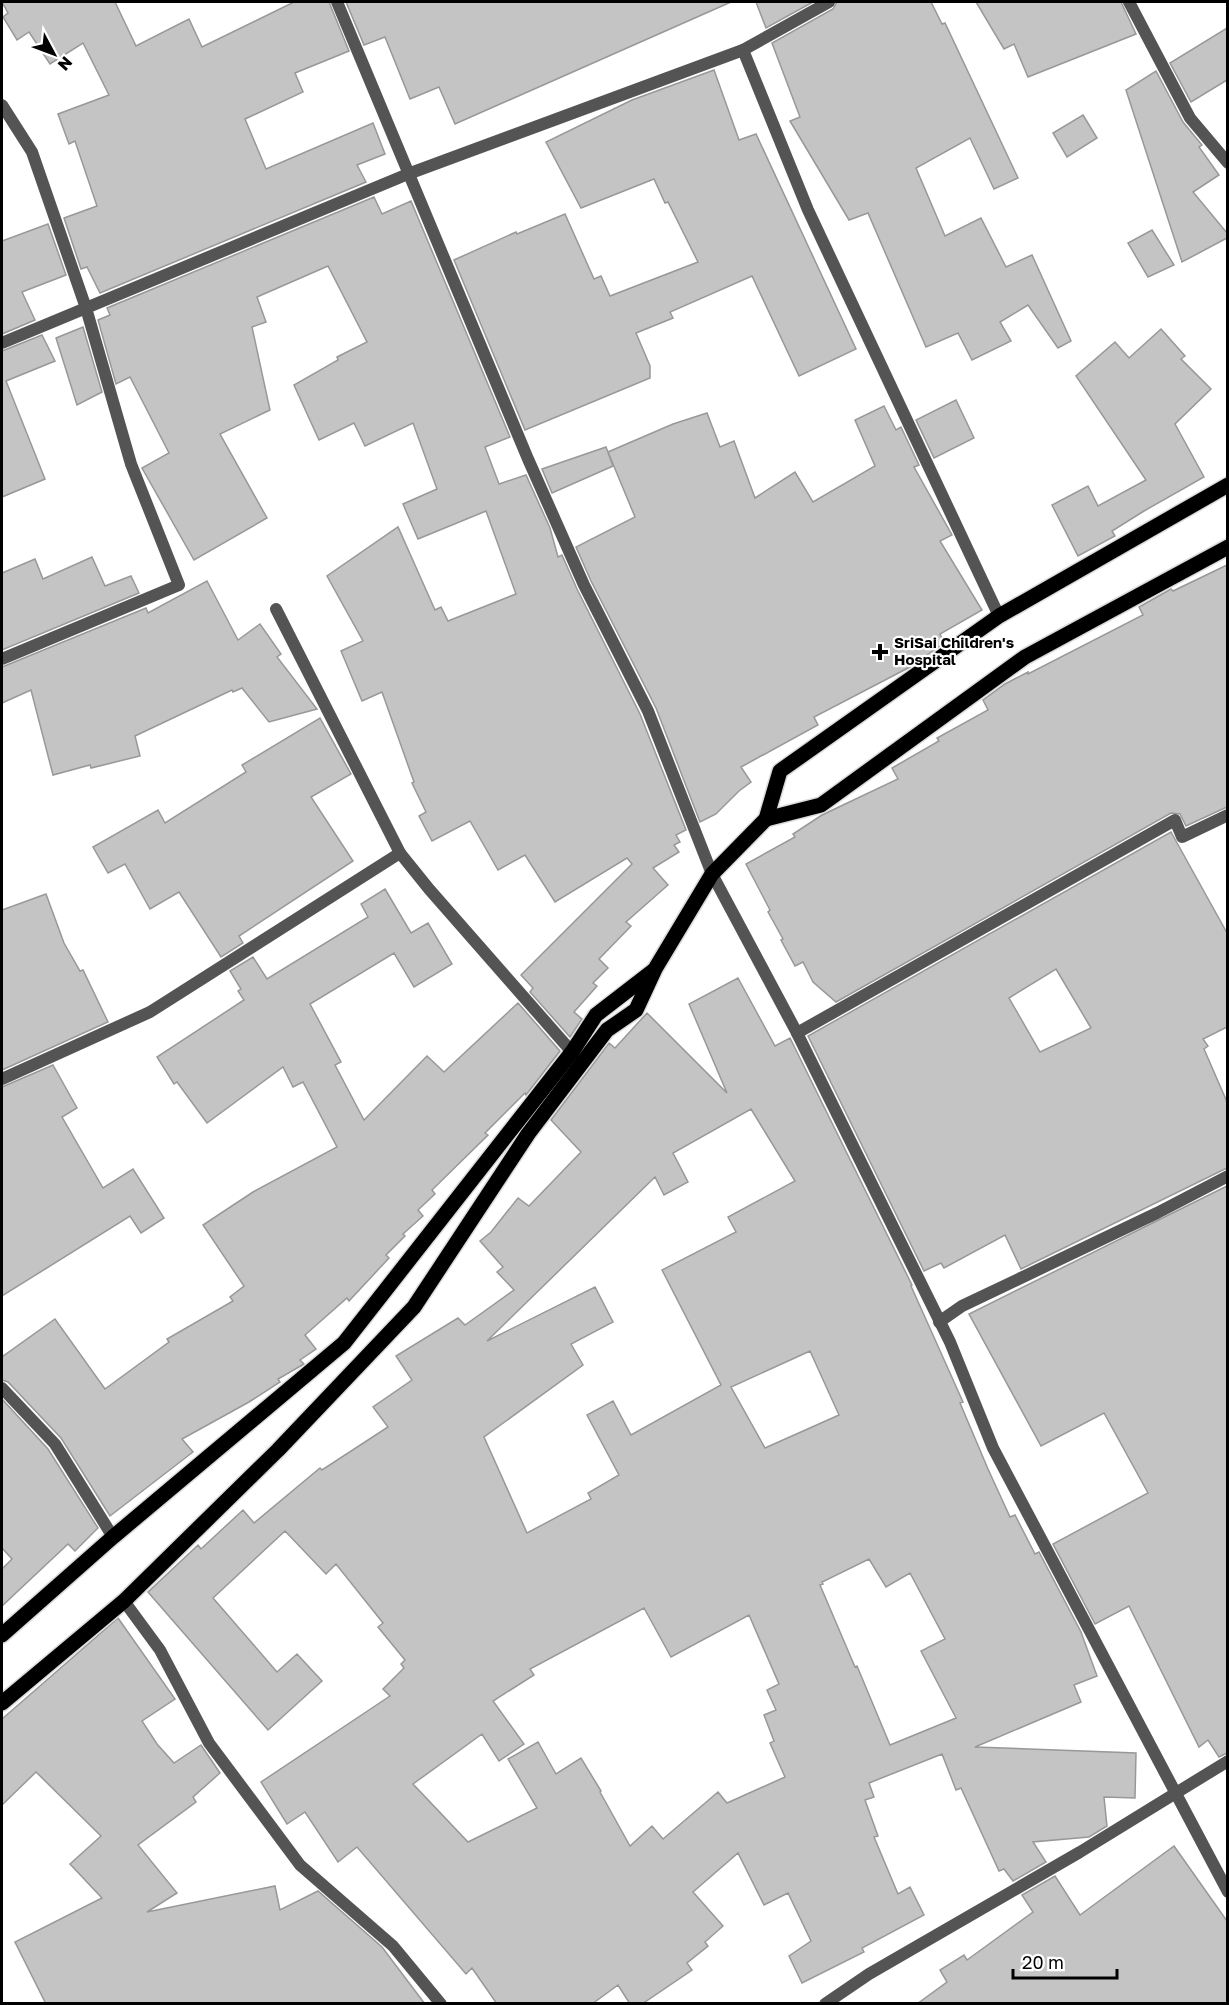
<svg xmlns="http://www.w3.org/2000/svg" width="1229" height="2005" font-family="'Golos Text',sans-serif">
  <rect width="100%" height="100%" fill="#fff"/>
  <g fill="#c4c4c4" stroke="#989898" stroke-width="1.5" fill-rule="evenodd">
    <polygon points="2,2 115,2 136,46 189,19 202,47 294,2 329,2 349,51 295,73 303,92 245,119 266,169 373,123 385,154 357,165 366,182 100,293 87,267 81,269 64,218 97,206 75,141 69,144 58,114 109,95 83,43 50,64 29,32 17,40 3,17 8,13"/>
    <polygon points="346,2 731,2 455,124 439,87 410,99 385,37 364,45"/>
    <polygon points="756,2 813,2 766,28"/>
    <polygon points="837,2 931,2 942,24 945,23 1018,178 994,189 970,138 916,168 945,236 981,218 1006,267 1032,255 1071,341 1058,348 1028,305 1000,322 1011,341 972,360 958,333 926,347 868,213 849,220 790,121 800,117 772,43 833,9"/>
    <polygon points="976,2 1121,2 1136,34 1028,77 1014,44 1004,49"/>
    <polygon points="1227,28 1227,80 1191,102 1170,63"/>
    <polygon points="714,70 739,140 756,134 856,349 799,376 752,276 670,312 673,318 636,333 650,366 650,378 525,430 454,260 516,232 517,234 565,214 594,279 601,276 610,296 698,262 668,202 665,203 654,179 581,208 546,142 632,100"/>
    <polygon points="1156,71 1183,122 1202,145 1199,147 1219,175 1193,192 1227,233 1227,238 1182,262 1126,90"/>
    <polygon points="1083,115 1097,138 1067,157 1053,133"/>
    <polygon points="374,197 382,214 411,201 510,437 485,447 499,484 526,475 550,528 558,557 562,555 577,589 640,714 686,830 676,835 680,842 674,845 679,852 653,868 668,885 626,922 631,926 599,959 608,968 593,983 597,986 574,1012 582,1019 570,1037 530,992 533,988 521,975 632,864 627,858 555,902 525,855 498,870 470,821 432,841 419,816 426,812 412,783 414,782 382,692 362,701 341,651 363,641 327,576 398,527 435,610 441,607 448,621 516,594 486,511 418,539 403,504 437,489 413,423 365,446 354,423 319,440 294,385 338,360 337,357 367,342 328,266 257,297 266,322 252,327 270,410 220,434 267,518 194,560 142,468 169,453 130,377 116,384 98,320 110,315 107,308"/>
    <polygon points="48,224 66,275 22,292 35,320 2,334 2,241"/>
    <polygon points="1152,230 1174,265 1148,277 1128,243"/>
    <polygon points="83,327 102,392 77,405 56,338"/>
    <polygon points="1161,329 1185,356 1181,359 1211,389 1175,424 1204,477 1144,511 1112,531 1115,536 1078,556 1052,505 1088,486 1098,506 1146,480 1076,376 1115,342 1129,358"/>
    <polygon points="42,335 55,361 6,381 45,479 2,497 2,351"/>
    <polygon points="956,400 974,438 934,458 916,420"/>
    <polygon points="884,406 896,430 901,427 919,465 914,467 952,535 940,541 982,610 940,634 944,643 910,667 814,717 818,725 741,767 751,782 739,791 716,814 700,822 656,708 591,581 576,547 635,517 608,452 673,424 707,413 720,447 734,441 755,498 795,472 813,502 875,466 855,420"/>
    <polygon points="606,447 613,466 552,493 542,469"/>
    <polygon points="92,557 105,586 131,576 139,593 2,650 2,573 35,559 43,579"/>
    <polygon points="1227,565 1227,807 1186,826 1180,814 1171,813 836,1002 813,982 803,962 795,966 781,940 783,939 768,912 770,910 746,864 795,837 793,834 822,815 898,779 892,768 939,741 937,738 988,710 983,700 1005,684 1028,672 1028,674 1143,615 1139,607 1171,589 1173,591"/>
    <polygon points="207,581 238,640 260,624 281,654 277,657 317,709 269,722 242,688 233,692 232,690 135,736 140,756 91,768 90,765 53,775 31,690 2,703 2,667 146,608 148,613"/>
    <polygon points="320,718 351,774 311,797 353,861 239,936 243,943 221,957 179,892 150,909 125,864 108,873 93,847 158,810 165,823 246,772 242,765"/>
    <path d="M1171,832L1227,933V1027L1203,1039L1208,1046L1204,1049L1227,1102V1168L1021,1269L1005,1235L944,1268L941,1263L924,1271L808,1036ZM1056,969L1091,1028L1040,1052L1009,998Z"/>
    <polygon points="385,889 411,933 428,923 452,964 414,987 394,953 310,1004 341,1062 335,1065 364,1120 427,1056 444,1072 518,1003 560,1051 526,1095 525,1093 485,1133 488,1135 432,1190 435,1194 418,1210 423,1216 403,1234 405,1236 386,1255 389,1258 349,1301 347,1298 305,1335 316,1349 300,1360 304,1364 278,1379 280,1382 249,1402 182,1439 193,1452 110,1516 61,1438 8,1382 2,1380 2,1357 55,1319 105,1389 169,1342 167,1339 233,1301 230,1297 244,1286 203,1225 253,1192 337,1147 303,1082 293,1087 283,1067 207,1123 177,1082 174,1084 157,1057 244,1000 238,991 241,989 230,971 253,957 267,979 368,917 361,904"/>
    <polygon points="46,894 64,943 80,971 83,970 108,1022 2,1070 2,910"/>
    <path d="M738,978L775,1046L790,1038L912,1285L911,1286L963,1402L960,1403L988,1469L1010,1517L1015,1515L1035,1554L1039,1552L1081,1632L1097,1676L1074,1685L1081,1702L975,1747L1136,1753L1135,1798L1104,1797L1107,1826L1089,1837L1033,1842L1046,1862L1013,1881L1004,1869L999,1871L961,1788L956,1790L942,1754L869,1783L874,1797L865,1800L878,1836L874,1837L898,1894L910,1887L924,1915L862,1948L864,1952L802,1983L789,1956L811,1941L788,1893L764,1905L738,1853L693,1892L723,1926L705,1942L708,1946L687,1963L692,1970L642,2004H630L618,1985L592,2004H497L472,1968L466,1974L357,1847L338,1862L305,1812L287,1824L261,1782L390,1696L383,1689L404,1668L401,1664L405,1660L378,1627L383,1623L336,1564L326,1574L285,1531L213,1598L277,1672L297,1654L322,1681L268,1730L148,1592L198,1545L201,1549L243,1510L254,1523L320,1468L322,1470L388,1427L373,1407L412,1380L396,1356L458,1318L465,1325L514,1290L497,1272L503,1267L480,1241L491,1232L518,1198L529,1206L581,1152L551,1120L609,1043L615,1048L647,1013L727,1093L689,1004ZM751,1109L795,1181L728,1217L736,1232L662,1270L721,1385L631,1435L613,1401L587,1415L619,1475L588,1493L591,1499L527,1533L484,1437L583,1365L571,1344L613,1322L595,1287L487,1341L655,1177L664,1195L688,1182L673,1153ZM810,1351L839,1415L765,1448L731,1387ZM869,1559L886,1587L910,1573L945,1639L921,1651L956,1718L890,1745L857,1666L855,1667L820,1585L823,1584L822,1582ZM644,1608L671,1657L749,1615L779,1684L767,1690L776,1710L764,1715L774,1741L770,1743L785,1777L727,1803L718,1792L663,1839L652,1826L630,1846L600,1792L601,1791L581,1758L556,1774L538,1742L508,1759L537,1808L468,1842L413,1784L482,1734L499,1761L524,1744L493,1701L534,1675L530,1669Z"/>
    <polygon points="53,1065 77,1108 62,1117 103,1188 133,1169 164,1218 141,1233 130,1216 2,1296 2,1087"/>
    <polygon points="1227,1186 1227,1753 1219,1757 1208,1740 1199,1747 1129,1606 1095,1624 1053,1544 1148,1493 1104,1413 1041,1446 969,1314"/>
    <polygon points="2,1399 48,1449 98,1528 75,1551 68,1544 2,1606 2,1569 12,1559 2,1548"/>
    <polygon points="118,1618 175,1699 142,1721 157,1744 174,1763 201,1745 220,1773 193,1797 196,1802 138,1845 177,1893 147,1912 275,1886 280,1910 318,1891 382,1947 425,2004 46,2004 15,1942 102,1898 70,1864 101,1836 36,1772 2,1805 2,1719"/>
    <polygon points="1174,1846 1227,1921 1227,2004 917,2004 947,1982 940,1970 964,1955 967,1960 1033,1912 1022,1895 1055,1876 1080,1915"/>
  </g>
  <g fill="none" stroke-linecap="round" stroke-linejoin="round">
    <g stroke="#dbdbdb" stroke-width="18">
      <g id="primary">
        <polyline points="766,819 821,805 1025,657 1228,547"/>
        <polyline points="2,1635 113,1537 344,1343 572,1052 596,1015 653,971"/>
        <polyline points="2,1703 124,1601 278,1450 414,1307 528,1134 607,1030 636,1010 655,969 712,874 766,819 780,771 999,616 1228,485"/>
      </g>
    </g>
    <g stroke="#545454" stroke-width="12">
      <polyline points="337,2 528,459 584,585 648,711 712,874 797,1033 950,1342 993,1448 1228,1892"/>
      <polyline points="1129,2 1190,118 1228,163"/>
      <polyline points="743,50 808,210 999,616"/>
      <polyline points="2,105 32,152 86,308 131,464 179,585 2,659"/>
      <polyline points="2,343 408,174 743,50 829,2"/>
      <polyline points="400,853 429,889 572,1052"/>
      <polyline points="797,1033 1175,820 1182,837 1228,815"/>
      <polyline points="2,1079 150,1012 400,853 276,609"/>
      <polyline points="939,1322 962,1306 1157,1213 1228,1176"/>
      <polyline points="2,1388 55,1444 113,1537"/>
      <polyline points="124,1601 160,1650 209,1743 300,1865 393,1946 441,2004"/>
      <polyline points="825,2004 869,1974 1080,1852 1228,1761"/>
    </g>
    <use href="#primary" stroke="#000" stroke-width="15"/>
  </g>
  <path fill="#000" stroke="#fff" stroke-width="2" d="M877 643h6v6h6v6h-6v6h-6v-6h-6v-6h6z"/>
  <g text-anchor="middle" stroke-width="4.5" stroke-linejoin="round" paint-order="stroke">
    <g font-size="15" font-weight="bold" fill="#000" stroke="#fff" text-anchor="start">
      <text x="894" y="648">SriSai Children's<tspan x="894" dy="17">Hospital</tspan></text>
    </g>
  </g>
  <rect width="1229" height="2005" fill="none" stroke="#000000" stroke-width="6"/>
  <g transform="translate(54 54) rotate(131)" stroke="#ffffff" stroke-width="4.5" paint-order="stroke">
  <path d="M0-4.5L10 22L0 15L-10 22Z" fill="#000000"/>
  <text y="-9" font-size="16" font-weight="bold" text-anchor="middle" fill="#000000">N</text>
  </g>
  <path d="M1013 1969v9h104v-9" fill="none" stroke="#000000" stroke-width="3"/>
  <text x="1022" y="1969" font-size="18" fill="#000000" stroke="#ffffff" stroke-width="4.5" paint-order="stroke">20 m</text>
</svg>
